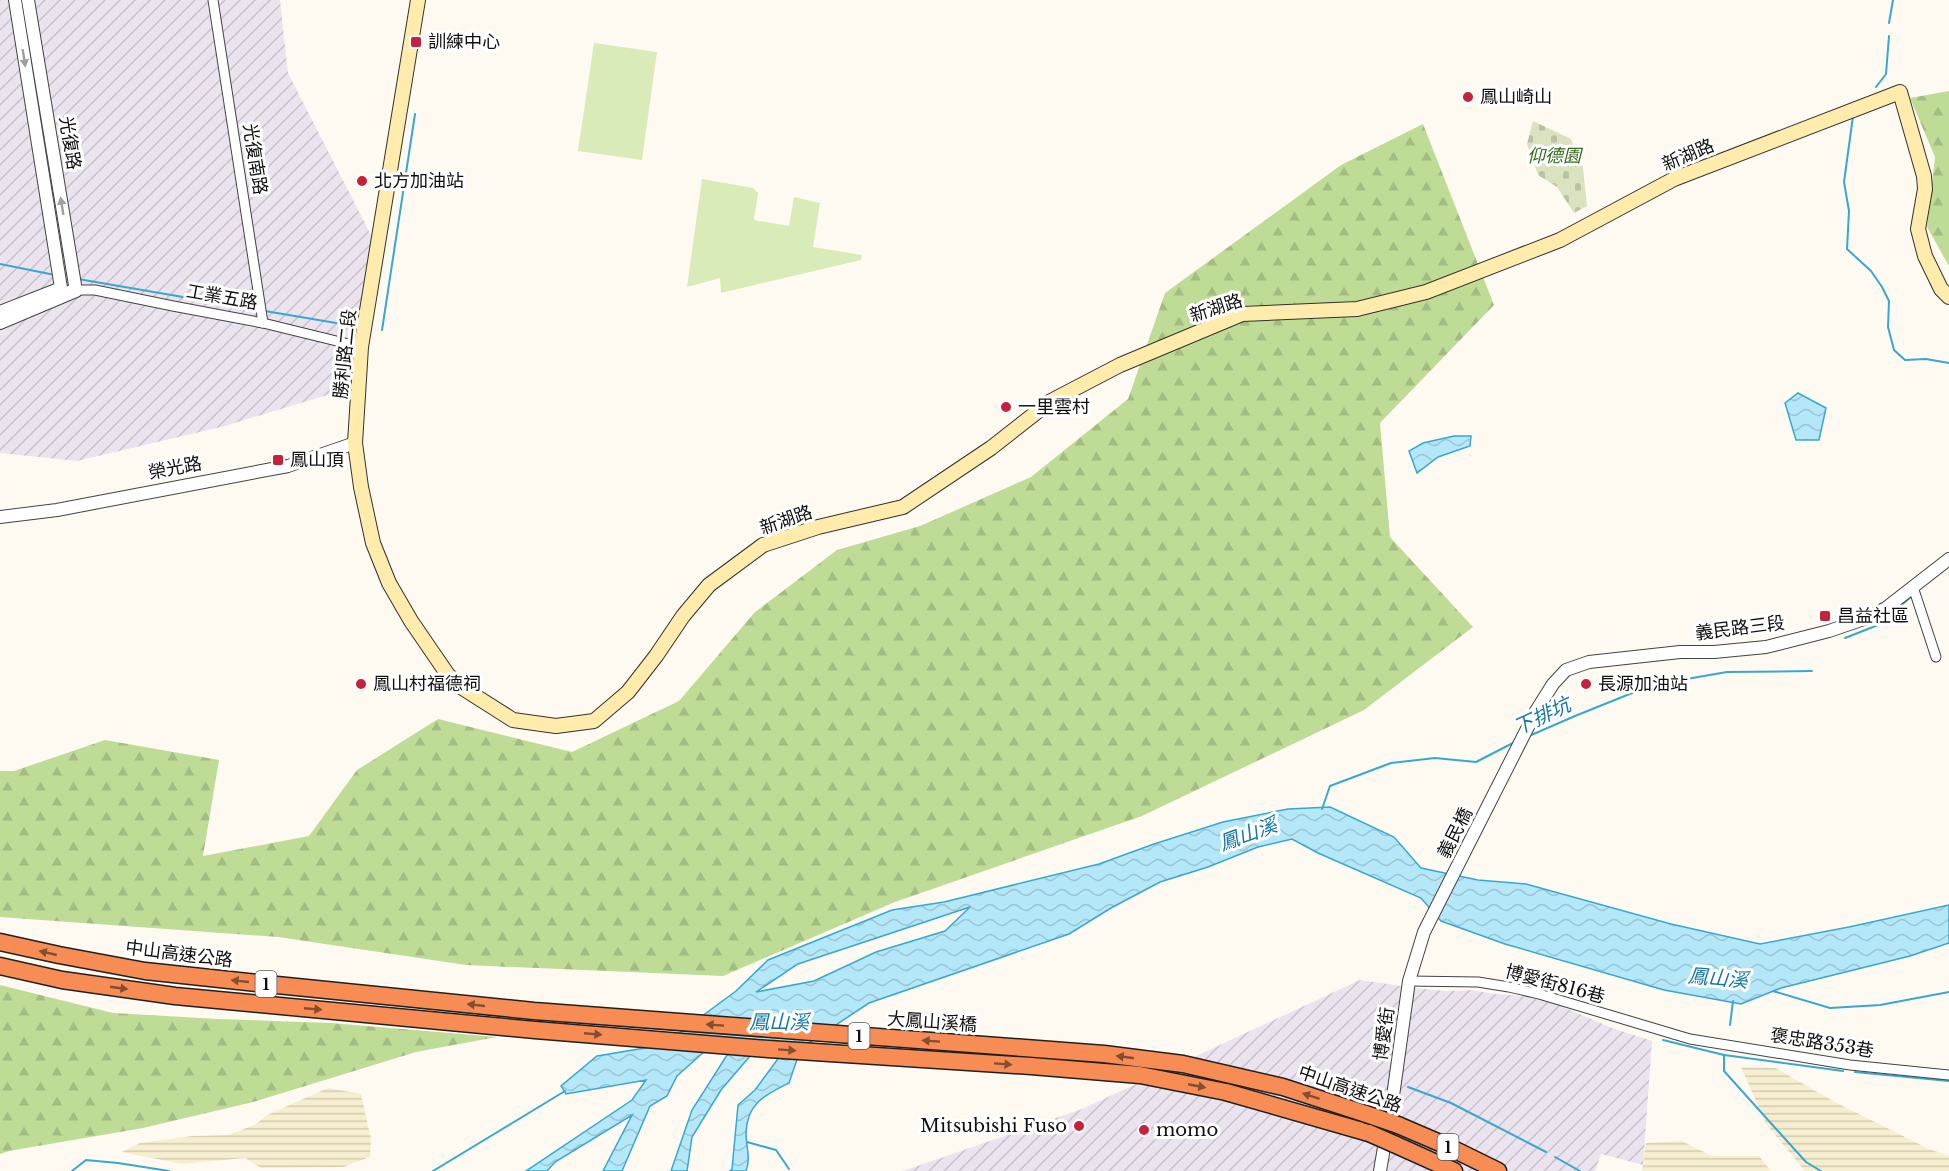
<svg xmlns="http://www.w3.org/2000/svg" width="1949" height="1171" font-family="'Libre Baskerville','Noto Sans TC',serif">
  <defs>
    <pattern id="industrial-furrows" width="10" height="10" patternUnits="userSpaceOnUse" patternTransform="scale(1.5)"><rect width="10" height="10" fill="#ebe3ee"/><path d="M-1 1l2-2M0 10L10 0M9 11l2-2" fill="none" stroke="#c8c2cb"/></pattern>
    <pattern id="farmland-rules" width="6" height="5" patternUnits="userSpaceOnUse" patternTransform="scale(1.5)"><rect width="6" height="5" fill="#f6eecf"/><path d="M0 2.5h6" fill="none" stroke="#d2cbb1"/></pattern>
    <pattern id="forest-firs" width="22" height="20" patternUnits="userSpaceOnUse" patternTransform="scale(1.5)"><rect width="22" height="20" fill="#bfdc97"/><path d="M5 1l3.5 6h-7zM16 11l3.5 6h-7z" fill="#a3bc81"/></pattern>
    <pattern id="cemetery-stones" width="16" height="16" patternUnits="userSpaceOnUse" patternTransform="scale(1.5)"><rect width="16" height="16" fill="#dbe2c0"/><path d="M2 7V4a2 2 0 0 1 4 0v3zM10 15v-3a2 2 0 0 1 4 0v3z" fill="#bbc1a4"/></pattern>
    <pattern id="water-waves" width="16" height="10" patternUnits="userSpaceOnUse" patternTransform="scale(1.5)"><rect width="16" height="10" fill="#b4e7f8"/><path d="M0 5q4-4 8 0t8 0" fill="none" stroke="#9ac5d3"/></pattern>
  </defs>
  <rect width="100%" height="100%" fill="#fffaf1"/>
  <g fill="url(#industrial-furrows)">
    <polygon points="0,0 280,0 288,73 372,237 347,389 225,426 77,461 0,453"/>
    <polygon points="1360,980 1422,989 1448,991 1470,990 1495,994 1540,997 1612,1028 1652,1041 1643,1165 1601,1154 1595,1171 903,1171 1082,1109"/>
  </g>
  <g fill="url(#farmland-rules)">
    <polygon points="1741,1067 1776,1068 1833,1101 1929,1149 1949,1156 1949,1171 1805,1171 1766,1124"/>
    <polygon points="328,1088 361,1094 371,1139 370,1157 343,1167 261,1168 245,1158 182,1164 122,1152 140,1143 192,1136 229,1135 256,1124 267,1115"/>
    <polygon points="1682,1141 1712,1156 1759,1156 1771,1171 1642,1171 1646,1143"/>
  </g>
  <g fill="#d9ebb8">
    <polygon points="594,43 657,52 642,160 578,151"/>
    <polygon points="702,179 753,188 758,193 754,220 789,226 794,197 820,203 813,247 862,255 861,260 721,293 720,278 687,287"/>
  </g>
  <g fill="url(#forest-firs)">
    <polygon points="1949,91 1949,266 1927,227 1935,157 1910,98"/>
    <polygon points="1423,124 1494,305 1380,423 1390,537 1473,627 1364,710 1142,816 895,902 723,976 466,965 278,937 0,917 0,771 14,771 105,740 219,760 203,856 309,836 357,770 438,719 572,752 679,701 755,612 837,550 920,526 1031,477 1128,399 1165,293 1341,165"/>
    <polygon points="0,985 113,1013 218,1019 331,1023 497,1037 416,1052 253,1102 143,1128 9,1151 0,1154"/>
  </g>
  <polygon fill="url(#cemetery-stones)" points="1533,121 1571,139 1583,168 1587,206 1574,213 1557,187 1538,175 1527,144"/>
  <g fill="url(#water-waves)" stroke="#38a7d1" stroke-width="1.5" fill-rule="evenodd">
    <polygon points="1798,393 1826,408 1819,440 1796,440 1785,403"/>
    <polygon points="1454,436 1471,436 1470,446 1438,457 1417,473 1409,451 1423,443"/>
    <path d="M1330,807L1394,837L1421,868L1478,880L1526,884L1671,924L1760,944L1849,927L1949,905V943L1910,956L1781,988L1741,1004L1664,990L1505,944L1441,921L1421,898L1318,853L1292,839L1258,847L1208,867L1160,882L1111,908L1069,934L869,1003L801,1048L789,1083C765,1095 747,1103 746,1133C746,1147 751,1158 746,1171H730L732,1169L738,1105L755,1090L780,1056H750L721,1090L692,1137L687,1171H671L692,1110L729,1052L705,1051L677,1076L667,1096L650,1106L622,1171H603L632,1115L555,1162L547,1171H526L632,1100L646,1080L566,1094L561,1086L597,1056L663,1045L736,991L768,960L892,910L944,902L1099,864L1154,844L1223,822L1288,809ZM970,907L945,931L876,952L814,981L756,992L798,964Z"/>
  </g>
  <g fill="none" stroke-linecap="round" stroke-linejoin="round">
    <g stroke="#38a7d1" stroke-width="2">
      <polyline points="1889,23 1893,0"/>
      <polyline points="1876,87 1886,74 1889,36"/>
      <polyline points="1853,116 1844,182 1849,211 1847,249 1871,271 1882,287 1889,301 1888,327 1894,350 1905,360 1926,359 1949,363"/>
      <polyline points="0,264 55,275"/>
      <polyline points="78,279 259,310"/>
      <polyline points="265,311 348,325"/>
      <polyline points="382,330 415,114"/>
      <polyline points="1845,638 1878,625 1912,596"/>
      <polyline points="1529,736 1575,716 1652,685 1727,672 1812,671"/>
      <polyline points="1322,809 1330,786 1391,763 1435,758 1476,762 1513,743"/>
      <polyline points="1773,991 1830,1008 1880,1005 1949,992"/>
      <polyline points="1730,1025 1733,1001"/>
      <polyline points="1663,1040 1724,1055 1843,1071"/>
      <polyline points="1724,1055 1724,1071 1806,1162 1821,1171"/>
      <polyline points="1855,1072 1949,1081"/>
      <polyline points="1408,1087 1451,1103 1546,1152"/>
      <polyline points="747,1142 776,1150 789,1169"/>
      <polyline points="1555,1157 1580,1171"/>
      <polyline points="72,1171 86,1160 118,1163 169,1171"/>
      <polyline points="433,1171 565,1091"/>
    </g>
    <g stroke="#424242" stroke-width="11">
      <g id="minor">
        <polyline points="213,0 263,323"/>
        <polyline points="70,290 95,290 173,306 263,323 361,347"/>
        <polyline points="1913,587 1936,657"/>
        <polyline points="1409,981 1478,982 1509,987 1539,994 1690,1039 1850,1065 1949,1075"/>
      </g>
    </g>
    <g stroke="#424242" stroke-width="14">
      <g id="tertiary">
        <polyline points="0,312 61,288 15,0"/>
        <polyline points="0,323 76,291 28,0"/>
        <polyline points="0,517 57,510 288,466 355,443"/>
        <polyline points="1380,1171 1394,1089 1409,981 1424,932 1536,711 1553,684 1566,670 1589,662 1680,652 1714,652 1766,647 1829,631 1867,618 1886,608 1949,559"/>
      </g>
    </g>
    <g stroke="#313131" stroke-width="16">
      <polyline id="secondary" points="418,0 361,347 355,443 361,487 373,543 389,583 411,621 448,675 461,687 513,720 556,726 594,721 628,692 656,656 683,616 709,585 763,545 818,527 903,507 991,448 1051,401 1120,365 1242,314 1357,309 1426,292 1560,240 1674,179 1900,92 1924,176 1925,189 1918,229 1925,256 1941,289 1949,297"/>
    </g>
    <g stroke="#202020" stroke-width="19">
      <g id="motorway">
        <polyline points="0,942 59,955 145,971 257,983 534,1011 1104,1054 1183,1064 1283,1087 1366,1114"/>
        <polyline points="0,966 62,980 175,996 535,1030 768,1049 1031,1066 1140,1075 1226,1092 1369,1133"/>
        <polyline points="1398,1125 1447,1146 1498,1171"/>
        <polyline points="1394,1144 1454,1171"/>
      </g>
    </g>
    <use href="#minor" stroke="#fff" stroke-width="9"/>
    <use href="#tertiary" stroke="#fff" stroke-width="12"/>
    <use href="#secondary" stroke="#ffecac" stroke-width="14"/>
    <use href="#motorway" stroke="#f88c55" stroke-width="16"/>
    <g stroke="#202020" stroke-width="19" stroke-linecap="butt">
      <g id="motorway-bridge">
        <polyline points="1366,1114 1398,1125"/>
        <polyline points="1369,1133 1394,1144"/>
      </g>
    </g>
    <use href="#motorway-bridge" stroke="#f88c55" stroke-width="16"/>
  </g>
  <defs><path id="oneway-solid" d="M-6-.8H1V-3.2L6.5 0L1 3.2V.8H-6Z" transform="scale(1.5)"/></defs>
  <g fill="#9f9f9f">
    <use href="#oneway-solid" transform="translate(24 58) rotate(81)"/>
    <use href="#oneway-solid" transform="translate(62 206) rotate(-99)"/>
  </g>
  <g fill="#844e32">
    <use href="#oneway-solid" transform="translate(48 953) rotate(-167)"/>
    <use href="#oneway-solid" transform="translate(240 981) rotate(-174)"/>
    <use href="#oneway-solid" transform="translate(119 988) rotate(8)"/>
    <use href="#oneway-solid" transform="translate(476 1005) rotate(-174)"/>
    <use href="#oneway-solid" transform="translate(313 1009) rotate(5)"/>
    <use href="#oneway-solid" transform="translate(715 1025) rotate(-176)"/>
    <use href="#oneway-solid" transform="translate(593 1034) rotate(5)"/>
    <use href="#oneway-solid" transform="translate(931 1041) rotate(-176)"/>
    <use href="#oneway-solid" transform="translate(787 1050) rotate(4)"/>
    <use href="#oneway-solid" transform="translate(1125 1057) rotate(-172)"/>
    <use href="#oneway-solid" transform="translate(1003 1064) rotate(4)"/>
    <use href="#oneway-solid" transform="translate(1197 1086) rotate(11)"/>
    <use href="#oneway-solid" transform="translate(1311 1096) rotate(-162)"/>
  </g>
  <g fill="#c4223d" stroke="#fff" stroke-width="2">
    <rect x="410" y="36" width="12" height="12" rx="3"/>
    <circle cx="1468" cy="97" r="6"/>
    <circle cx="362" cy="181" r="6"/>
    <circle cx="1006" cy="407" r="6"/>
    <rect x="272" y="454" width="12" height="12" rx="3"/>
    <rect x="1819" y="610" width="12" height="12" rx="3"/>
    <circle cx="361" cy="684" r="6"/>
    <circle cx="1586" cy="684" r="6"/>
    <circle cx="1079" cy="1126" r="6"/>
    <circle cx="1144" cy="1130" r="6"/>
  </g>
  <g text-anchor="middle" stroke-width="6" stroke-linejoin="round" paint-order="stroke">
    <g fill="#fff" stroke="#575757" stroke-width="1.5">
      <rect x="255.5" y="971" width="21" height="26" rx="4.5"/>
      <rect x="848.5" y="1023" width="21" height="26" rx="4.5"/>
      <rect x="1437.5" y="1134" width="21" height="26" rx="4.5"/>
    </g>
    <g font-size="16" font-weight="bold" fill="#0f0f0f">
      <text x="266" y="990">1</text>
      <text x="859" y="1042">1</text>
      <text x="1448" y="1153">1</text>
    </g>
    <g font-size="18" fill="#0f0f0f" stroke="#fff" text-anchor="start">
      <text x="428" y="48">訓練中心</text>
      <text x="1480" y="103">鳳山崎山</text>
      <text x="374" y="187">北方加油站</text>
      <text x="1018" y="413">一里雲村</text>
      <text x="290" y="466">鳳山頂</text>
      <text x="1837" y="622">昌益社區</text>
      <text x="373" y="690">鳳山村福德祠</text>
      <text x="1598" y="690">長源加油站</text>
      <text x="1067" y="1132" text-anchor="end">Mitsubishi Fuso</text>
      <text x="1156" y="1136">momo</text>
    </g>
    <g font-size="18" fill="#0f0f0f" stroke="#fff">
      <text transform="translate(70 143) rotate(81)" y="6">光復路</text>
      <text transform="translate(1688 155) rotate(-23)" y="6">新湖路</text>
      <text transform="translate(255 159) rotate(81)" y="6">光復南路</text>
      <text transform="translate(222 297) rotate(10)" y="6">工業五路</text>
      <text transform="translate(1216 308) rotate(-18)" y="6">新湖路</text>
      <text transform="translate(345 354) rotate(-84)" y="6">勝利路二段</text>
      <text transform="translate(175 468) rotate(-11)" y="6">榮光路</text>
      <text transform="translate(786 520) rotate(-19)" y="6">新湖路</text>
      <text transform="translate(1740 628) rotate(-7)" y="6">義民路三段</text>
      <text transform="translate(1455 833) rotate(-63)" y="6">義民橋</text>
      <text transform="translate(179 954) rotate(7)" y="6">中山高速公路</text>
      <text transform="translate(1555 984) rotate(15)" y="6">博愛街816巷</text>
      <text transform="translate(932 1022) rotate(4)" y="6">大鳳山溪橋</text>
      <text transform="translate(1384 1034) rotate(-82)" y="6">博愛街</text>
      <text transform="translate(1822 1043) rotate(9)" y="6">褒忠路353巷</text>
      <text transform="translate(1350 1089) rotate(19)" y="6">中山高速公路</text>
    </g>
    <g font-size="18" font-style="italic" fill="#35691c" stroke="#fff">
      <text x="1554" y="162">仰德園</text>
    </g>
    <g font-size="20" font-style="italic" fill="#1377a5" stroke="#fff">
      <text transform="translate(1542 716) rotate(-25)" y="7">下排坑</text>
      <text transform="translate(1248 834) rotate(-20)" y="7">鳳山溪</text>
      <text transform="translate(1718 978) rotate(5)" y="7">鳳山溪</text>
      <text x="779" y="1029">鳳山溪</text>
    </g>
  </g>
</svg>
